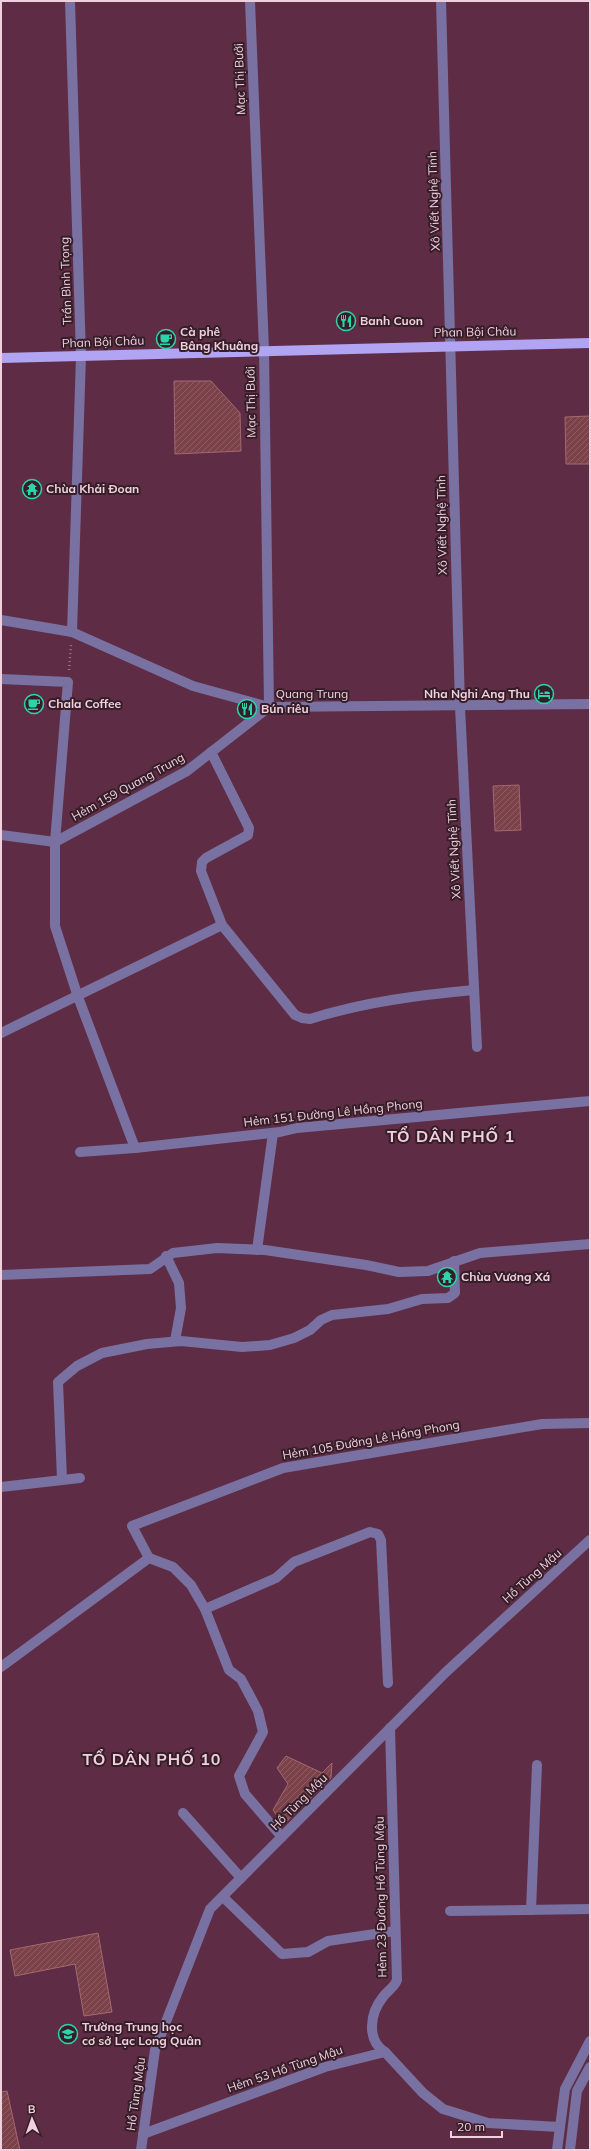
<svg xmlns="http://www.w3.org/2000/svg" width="591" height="2151" font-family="Mulish,sans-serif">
  <defs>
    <pattern id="building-hatch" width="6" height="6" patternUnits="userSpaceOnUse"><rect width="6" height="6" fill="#7b424a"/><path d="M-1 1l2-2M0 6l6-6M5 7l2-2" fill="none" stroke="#8e5c64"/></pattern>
  </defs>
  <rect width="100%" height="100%" fill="#5e2c44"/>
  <g fill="url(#building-hatch)" stroke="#a56870">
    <polygon points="174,381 211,381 240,413 241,451 175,454"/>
    <polygon points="590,416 590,464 566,464 565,417"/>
    <polygon points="519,785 521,830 495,831 493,786"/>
    <polygon points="286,1756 322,1773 332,1763 331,1778 283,1825 273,1810 288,1784 277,1768"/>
    <polygon points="98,1933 112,2012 84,2016 75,1964 15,1976 10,1950"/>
    <polygon points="7,2091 20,2150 1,2150 1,2092"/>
  </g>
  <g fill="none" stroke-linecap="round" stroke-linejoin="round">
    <polyline stroke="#9f7488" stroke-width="2.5" stroke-dasharray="1 3" stroke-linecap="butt" points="69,670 71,645"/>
    <g stroke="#7971a1" stroke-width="10">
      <polyline points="70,1 81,356 72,632"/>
      <polyline points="441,1 460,707 477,1047"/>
      <polyline points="1,620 72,632 193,686 269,707 590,704"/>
      <polyline points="1,679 68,682 55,842 55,926 78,997 135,1148"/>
      <path d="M211,752L249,828L248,835L206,858L202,862L201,871L222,925L295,1015L302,1018L310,1019C364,1002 419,995 474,990"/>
      <polyline points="1,835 55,842"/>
      <polyline points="55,842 187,771 269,707 264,350 250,1"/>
      <polyline points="1,1033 222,925"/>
      <polyline points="80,1152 135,1148 280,1132 297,1128 590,1101"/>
      <polyline points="257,1250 273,1133"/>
      <polyline points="166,1256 179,1283 181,1308 175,1341"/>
      <polyline points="1,1275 150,1269 173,1253 217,1248 265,1250 366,1265 399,1272 428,1271 480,1253 590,1244"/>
      <polyline points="62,1479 58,1382 77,1366 102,1353 147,1344 181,1341 242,1347 270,1345 294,1338 310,1330 321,1320 332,1315 388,1309 422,1299 448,1298 455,1293 454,1261"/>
      <polyline points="1,1487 80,1478"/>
      <polyline points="149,1558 132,1526 283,1468 542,1424 590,1423"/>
      <polyline points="149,1558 173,1567 191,1585 205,1609 229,1670 241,1679 258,1711 263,1732 239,1776 245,1794 282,1837"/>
      <polyline points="205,1609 276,1578 294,1562 370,1532 378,1534 381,1540 388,1683"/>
      <polyline points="1,1667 149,1558"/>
      <polyline points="183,1813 241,1878"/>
      <polyline points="223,1897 282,1954 308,1952 328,1941 395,1931"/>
      <polyline points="531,1910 537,1765"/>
      <polyline points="450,1911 590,1909"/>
      <path d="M385,2052C366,2040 370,2013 383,1997C387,1991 394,1988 397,1980L390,1728"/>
      <polyline points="143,2134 325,2067 385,2052 423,2093 443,2109 488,2123 559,2127"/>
      <polyline points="141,2150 155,2050 210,1909 446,1672 590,1540"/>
      <polyline points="557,2150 565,2089 590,2041"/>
      <polyline points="570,2150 577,2091 590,2067"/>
    </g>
    <polyline stroke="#b1a4f2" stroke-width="10" points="1,358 590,343"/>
  </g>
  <defs>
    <g id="restaurant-ring" transform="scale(1)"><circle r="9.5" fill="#351e28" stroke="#2bd5ac" stroke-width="1.5"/><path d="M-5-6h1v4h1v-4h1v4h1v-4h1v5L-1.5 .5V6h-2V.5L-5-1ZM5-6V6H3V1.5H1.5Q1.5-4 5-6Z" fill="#2bd5ac"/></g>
    <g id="cafe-ring" transform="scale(1)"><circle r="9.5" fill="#351e28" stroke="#2bd5ac" stroke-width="1.5"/><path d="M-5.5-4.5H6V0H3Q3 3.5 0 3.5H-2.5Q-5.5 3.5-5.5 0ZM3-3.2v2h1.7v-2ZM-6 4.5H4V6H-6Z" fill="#2bd5ac"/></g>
    <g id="temple-ring" transform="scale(1)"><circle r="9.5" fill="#351e28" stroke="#2bd5ac" stroke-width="1.5"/><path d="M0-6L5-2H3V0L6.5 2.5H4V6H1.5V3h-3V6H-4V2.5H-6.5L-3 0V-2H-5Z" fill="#2bd5ac"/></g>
    <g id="hotel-ring" transform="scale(1)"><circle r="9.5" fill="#351e28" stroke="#2bd5ac" stroke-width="1.5"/><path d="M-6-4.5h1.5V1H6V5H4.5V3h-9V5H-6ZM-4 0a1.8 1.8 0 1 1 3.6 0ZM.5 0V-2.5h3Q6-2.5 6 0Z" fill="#2bd5ac"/></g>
    <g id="school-ring" transform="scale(1)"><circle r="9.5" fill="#351e28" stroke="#2bd5ac" stroke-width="1.5"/><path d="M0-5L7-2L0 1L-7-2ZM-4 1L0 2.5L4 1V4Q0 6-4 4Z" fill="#2bd5ac"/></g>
  </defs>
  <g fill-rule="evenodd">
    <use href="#restaurant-ring" x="346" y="321"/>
    <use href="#cafe-ring" x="166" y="339"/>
    <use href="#temple-ring" x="32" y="489"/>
    <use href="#hotel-ring" x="544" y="694"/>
    <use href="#cafe-ring" x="34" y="704"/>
    <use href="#restaurant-ring" x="247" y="709"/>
    <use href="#temple-ring" x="447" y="1277"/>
    <use href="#school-ring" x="68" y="2034"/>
  </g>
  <g text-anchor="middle" stroke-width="4" stroke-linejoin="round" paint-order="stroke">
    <g font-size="12" fill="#f1d0de" stroke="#351e28">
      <text transform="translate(240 79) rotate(-92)" y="4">Mạc Thị Bưởi</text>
      <text transform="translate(434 201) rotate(-92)" y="4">Xô Viết Nghệ Tĩnh</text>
      <text transform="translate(66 281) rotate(-92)" y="4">Trần Bình Trọng</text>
      <text transform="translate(475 332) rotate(-1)" y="4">Phan Bội Châu</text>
      <text transform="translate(103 342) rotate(-2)" y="4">Phan Bội Châu</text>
      <text transform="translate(251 402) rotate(-91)" y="4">Mạc Thị Bưởi</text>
      <text transform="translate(442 525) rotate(-91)" y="4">Xô Viết Nghệ Tĩnh</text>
      <text x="312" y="698">Quang Trung</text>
      <text transform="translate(128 787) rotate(-29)" y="4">Hẻm 159 Quang Trung</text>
      <text transform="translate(454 849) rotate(-93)" y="4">Xô Viết Nghệ Tĩnh</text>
      <text transform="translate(333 1113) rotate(-6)" y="4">Hẻm 151 Đường Lê Hồng Phong</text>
      <text transform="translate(371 1440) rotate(-10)" y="4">Hẻm 105 Đường Lê Hồng Phong</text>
      <text transform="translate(532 1576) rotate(-42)" y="4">Hồ Tùng Mậu</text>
      <text transform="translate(299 1802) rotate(-45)" y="4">Hồ Tùng Mậu</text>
      <text transform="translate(381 1897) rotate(-91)" y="4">Hẻm 23 Đường Hồ Tùng Mậu</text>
      <text transform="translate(285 2069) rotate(-19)" y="4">Hẻm 53 Hồ Tùng Mậu</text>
      <text transform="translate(136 2094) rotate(-82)" y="4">Hồ Tùng Mậu</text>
    </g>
    <g font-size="12" font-weight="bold" fill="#f1d0de" stroke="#351e28" text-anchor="start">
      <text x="360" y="325">Banh Cuon</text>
      <text x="180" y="336">Cà phê<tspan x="180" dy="14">Bâng Khuâng</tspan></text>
      <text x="46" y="493">Chùa Khải Đoan</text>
      <text x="530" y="698" text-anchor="end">Nha Nghi Ang Thu</text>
      <text x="48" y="708">Chala Coffee</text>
      <text x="261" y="713">Bún riêu</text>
      <text x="461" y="1281">Chùa Vương Xá</text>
      <text x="82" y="2031">Trường Trung học<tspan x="82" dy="14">cơ sở Lạc Long Quân</tspan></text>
    </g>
    <g font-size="16" font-weight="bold" letter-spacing="1" fill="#f1d0de" stroke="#351e28">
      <text x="451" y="1142">TỔ DÂN PHỐ 1</text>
      <text x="152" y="1765">TỔ DÂN PHỐ 10</text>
    </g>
  </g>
  <rect width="591" height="2151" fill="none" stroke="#f1d0de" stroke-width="4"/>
  <g transform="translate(32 2119) rotate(358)" stroke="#351e28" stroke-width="3" paint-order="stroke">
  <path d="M0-3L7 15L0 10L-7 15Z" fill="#f1d0de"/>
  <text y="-6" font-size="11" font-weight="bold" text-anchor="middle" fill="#f1d0de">B</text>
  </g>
  <path d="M451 2131v6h51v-6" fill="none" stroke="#f1d0de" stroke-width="2"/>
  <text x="457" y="2131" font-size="12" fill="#f1d0de" stroke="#351e28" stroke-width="3" paint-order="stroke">20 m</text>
</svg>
